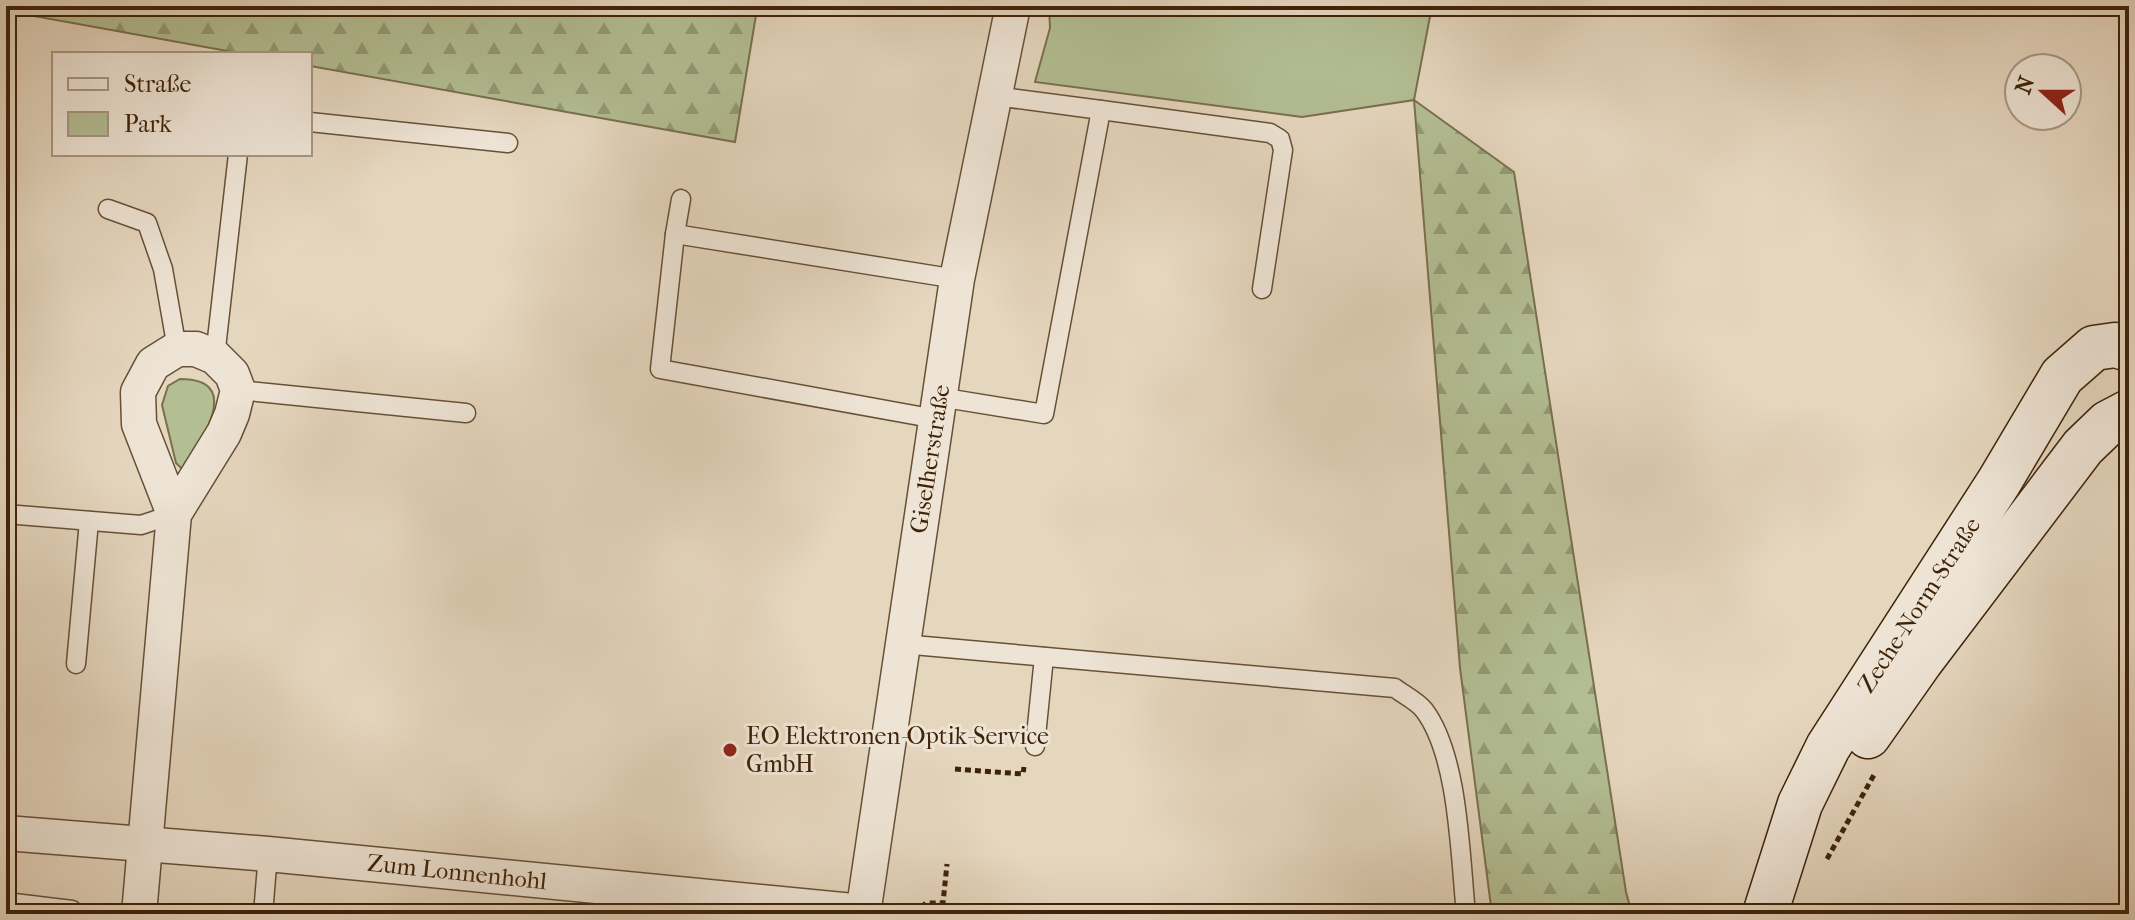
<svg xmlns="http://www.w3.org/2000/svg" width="2135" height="920" font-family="'IM FELL French Canon',serif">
  <defs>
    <pattern id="forest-firs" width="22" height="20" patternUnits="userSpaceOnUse" patternTransform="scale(2)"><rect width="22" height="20" fill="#b3be93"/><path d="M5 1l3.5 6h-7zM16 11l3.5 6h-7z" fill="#939a76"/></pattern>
  </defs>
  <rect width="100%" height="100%" fill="#e5d6be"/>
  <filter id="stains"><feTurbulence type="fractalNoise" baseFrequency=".0025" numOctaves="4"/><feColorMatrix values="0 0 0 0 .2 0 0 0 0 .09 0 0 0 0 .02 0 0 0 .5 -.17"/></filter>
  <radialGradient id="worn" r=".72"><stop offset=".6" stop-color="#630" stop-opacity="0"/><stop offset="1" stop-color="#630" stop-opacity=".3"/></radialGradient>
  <g fill="#b3be93" stroke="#79704e" stroke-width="2">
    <polygon points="1049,6 1432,6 1414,100 1302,117 1035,82 1050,28"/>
    <path d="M180,379C243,379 203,437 186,466L182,469L176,463L162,405L168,386Z"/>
  </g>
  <g fill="url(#forest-firs)" stroke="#79704e" stroke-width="2">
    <polygon points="6,6 715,6 756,15 735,142 310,66 310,54 244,54 6,11"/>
    <polygon points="1414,100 1514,172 1626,892 1632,914 1492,914 1460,668"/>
  </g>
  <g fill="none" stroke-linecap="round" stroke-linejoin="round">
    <g stroke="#685036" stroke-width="21">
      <g id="service">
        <polyline points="1101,110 1270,133 1280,139 1283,150 1262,289"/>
        <polyline points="310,122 508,143"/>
        <polyline points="681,199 675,234 660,369 936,419"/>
        <polyline points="108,209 147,223 163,269 177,349"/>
        <polyline points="675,234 957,279"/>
        <polyline points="215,357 238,154"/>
        <polyline points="238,390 466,413"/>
        <polyline points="939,397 1044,414 1101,110 995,96"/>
        <polyline points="6,514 141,525 174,514"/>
        <path d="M902,644L1395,688C1404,695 1417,701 1424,710C1459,756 1460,856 1466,914"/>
        <polyline points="76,664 89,521"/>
        <polyline points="1035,746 1044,657"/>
        <polyline points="6,902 72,910"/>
        <polyline points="263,914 268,854"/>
      </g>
    </g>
    <g stroke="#685036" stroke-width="37">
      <g id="minor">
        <polyline points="6,833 268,854 863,912"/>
        <polyline points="139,914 174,514 224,433 232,414 238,390 232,374 215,357 196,349 177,349 153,364 138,392 139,424 174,514"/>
        <polyline points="863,914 957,279 1013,6"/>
      </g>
    </g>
    <g stroke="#3f2308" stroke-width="47">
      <g id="secondary">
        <polyline points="1868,736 1920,662 2083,447 2108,423 2129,412"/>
        <polyline points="1765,914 1800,804 1828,747 1999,482 2062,376 2094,348 2115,345 2129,349"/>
      </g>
    </g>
    <g stroke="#3f2308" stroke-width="5" stroke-dasharray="6 4" stroke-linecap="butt">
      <polyline points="955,769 1023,774 1024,767"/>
      <polyline points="1827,859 1875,773"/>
      <polyline points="914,914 926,903 943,903 947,864"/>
    </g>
    <use href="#service" stroke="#eee4d5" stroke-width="18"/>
    <use href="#minor" stroke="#eee4d5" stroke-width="34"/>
    <use href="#secondary" stroke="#eee4d5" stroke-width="44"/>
  </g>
  <circle fill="#8f2418" stroke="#eee4d5" stroke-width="3" cx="730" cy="750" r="8"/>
  <g text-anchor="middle" stroke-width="6" stroke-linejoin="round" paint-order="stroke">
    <g font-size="24" fill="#3f2308" stroke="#eee4d5">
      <text transform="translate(930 459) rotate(-81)" y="8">Giselherstraße</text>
      <text transform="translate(1919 605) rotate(-57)" y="8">Zeche-Norm-Straße</text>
      <text transform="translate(457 872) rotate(6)" y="8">Zum Lonnenhohl</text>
    </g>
    <g font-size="24" fill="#3f2308" stroke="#eee4d5" text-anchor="start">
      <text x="746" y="744">EO Elektronen-Optik-Service<tspan x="746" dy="28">GmbH</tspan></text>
    </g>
  </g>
  <rect width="2135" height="920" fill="none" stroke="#e5d6be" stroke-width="32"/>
  <rect x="8" y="8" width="2119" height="904" fill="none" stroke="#3f2308" stroke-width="4"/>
  <rect x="16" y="16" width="2103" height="888" fill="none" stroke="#3f2308" stroke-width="2"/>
  <rect x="52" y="52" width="260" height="104" fill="#eee4d5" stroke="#a89783" stroke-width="2"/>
  <rect x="68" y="78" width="40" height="12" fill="#eee4d5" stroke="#a89783" stroke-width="2"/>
  <text x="124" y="92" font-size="24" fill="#3f2308">Straße</text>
  <rect x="68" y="112" width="40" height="24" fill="#b3be93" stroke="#a89783" stroke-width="2"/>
  <text x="124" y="132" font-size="24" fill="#3f2308">Park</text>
  <g transform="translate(2043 92) rotate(291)"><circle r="38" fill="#eee4d5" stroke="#a89783" stroke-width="2"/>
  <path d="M0-6L14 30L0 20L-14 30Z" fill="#8f2418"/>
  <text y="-12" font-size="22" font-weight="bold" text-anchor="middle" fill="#3f2308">N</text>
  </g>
  <rect width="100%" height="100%" filter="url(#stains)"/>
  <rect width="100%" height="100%" fill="url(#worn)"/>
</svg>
